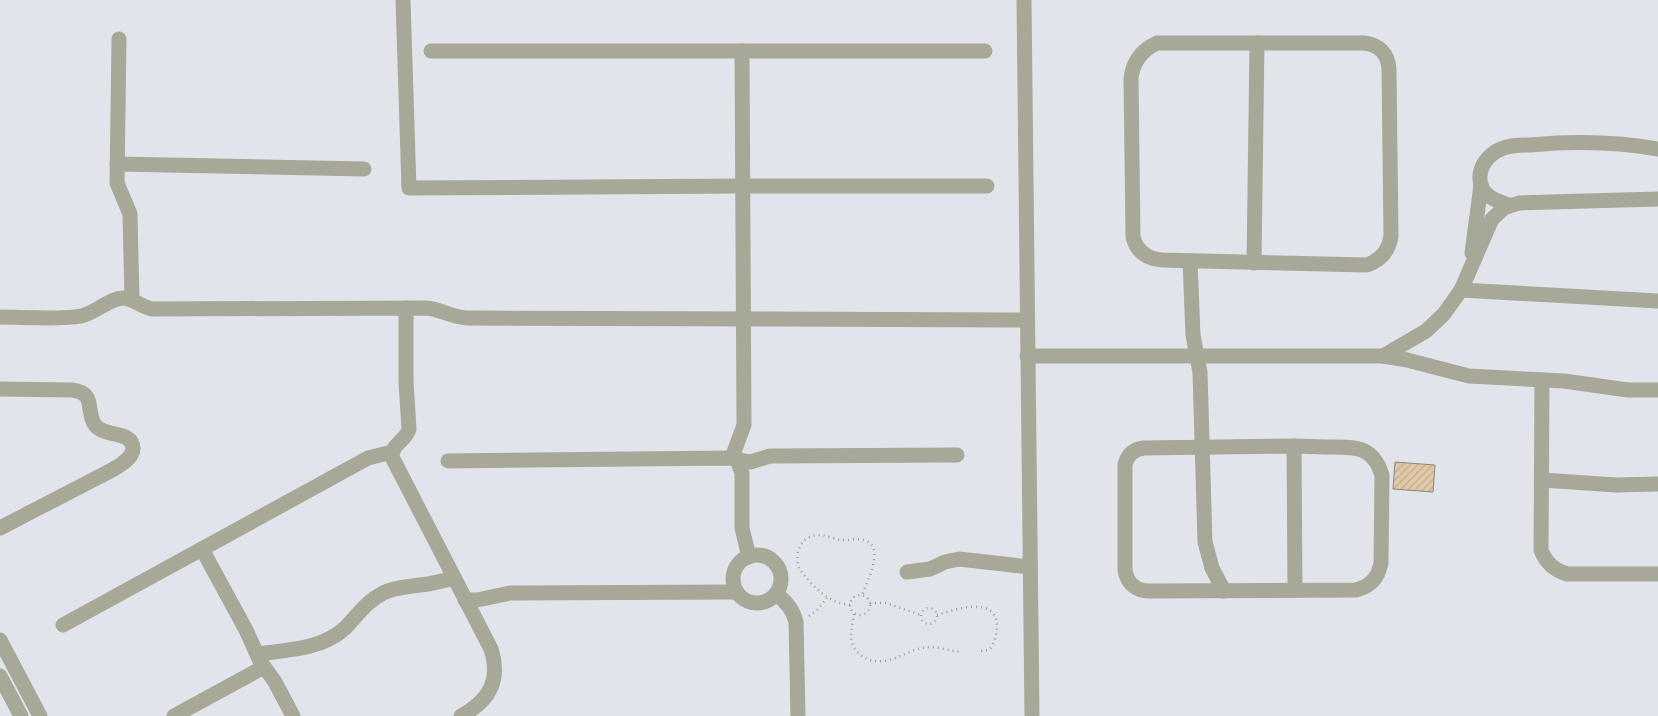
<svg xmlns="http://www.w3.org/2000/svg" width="1658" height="716" font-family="Lora,serif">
  <defs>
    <pattern id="building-hatch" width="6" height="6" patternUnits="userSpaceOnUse" patternTransform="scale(1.25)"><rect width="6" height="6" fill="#e1c9a7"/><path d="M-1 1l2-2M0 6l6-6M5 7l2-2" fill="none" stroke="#c1ac90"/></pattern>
  </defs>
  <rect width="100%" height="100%" fill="#e1e5eb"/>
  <polygon fill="url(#building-hatch)" stroke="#8a8680" points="1395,462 1435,465 1433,492 1393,489"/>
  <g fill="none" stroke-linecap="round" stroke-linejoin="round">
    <g stroke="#999ca1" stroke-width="2.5" stroke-dasharray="1 4" stroke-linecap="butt">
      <circle cx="860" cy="605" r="10"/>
      <polyline points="870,603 886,603 921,615"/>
      <path d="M850,605C828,603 812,586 799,568C794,553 801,535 819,535C827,535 834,539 841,540C849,541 858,538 864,540C886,546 867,582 862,595"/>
      <circle cx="929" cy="616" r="8"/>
      <path d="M854,614C853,621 851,629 851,637C853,656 872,665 889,660C901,657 911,650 922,648C935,645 949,651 961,652"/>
      <path d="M937,615C954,610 997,594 997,627C996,635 995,644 989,650L981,651"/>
      <polyline points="809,616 817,610 827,598"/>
    </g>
    <g stroke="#a8a898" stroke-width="15">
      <polyline points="403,0 409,188 743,186 987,186"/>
      <polyline points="1024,0 1032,716"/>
      <polyline points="119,39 117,183 130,214 132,300"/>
      <path d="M1157,43H1364C1380,45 1388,54 1389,69L1391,236C1389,251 1381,260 1367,265L1162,260C1147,259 1137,252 1133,237L1131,78C1133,62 1142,50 1157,43Z"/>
      <polyline points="431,51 985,51"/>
      <polyline points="742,51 744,425 734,452 742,473 742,528 749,557"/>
      <polyline points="117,164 364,169"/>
      <path d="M1509,205C1497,201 1480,196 1480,179C1479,166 1489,154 1501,149C1510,145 1521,145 1531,145C1573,141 1617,142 1658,149"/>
      <polyline points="1472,253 1481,185"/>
      <polyline points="1190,261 1193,335 1200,372 1205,542 1212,568 1224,591"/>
      <polyline points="1254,263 1257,43"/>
      <polyline points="1461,290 1658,301"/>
      <path d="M406,308V382L409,429C406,441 392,443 392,457L491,649C501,681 489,701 461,716"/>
      <path d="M0,317C23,317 60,320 81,316C96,313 109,298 124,298C134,299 142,307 152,309L426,308C441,309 453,318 468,318L1027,320"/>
      <polyline points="1027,356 1383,356 1407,360 1469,376 1564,381 1628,390 1658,390"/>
      <polyline points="1383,356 1426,331 1444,314 1461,290 1492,219 1504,208 1519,203 1658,199"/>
      <path d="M1542,380L1541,550C1546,563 1554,570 1567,574H1658"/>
      <path d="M0,389L72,390C97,393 85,411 95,425C105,438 132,430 133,448C133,459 120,465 112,470L0,528"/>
      <path d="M1294,446C1306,446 1318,447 1329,447C1356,447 1373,446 1382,475L1381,563C1378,578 1371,586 1356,590L1149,591C1136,591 1127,583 1125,570V464C1128,454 1134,449 1144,448Z"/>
      <polyline points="1294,446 1295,590"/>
      <polyline points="448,461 729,458 750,462 770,456 957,455"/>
      <polyline points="1542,480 1616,485 1658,484"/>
      <polyline points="202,549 246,630 260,661 275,682 293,716"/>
      <circle cx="757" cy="579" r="24"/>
      <polyline points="907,572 930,569 945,562 959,559 1030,567"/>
      <path d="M776,594C786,601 793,609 796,622L798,716"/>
      <polyline points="465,600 477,600 510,593 737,592"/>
      <polyline points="63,625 368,458 392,452"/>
      <polyline points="0,640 40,716"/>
      <path d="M257,654C286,650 320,650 344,629C357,616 366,602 383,593C395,587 407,587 420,585C432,584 443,581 454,578"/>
      <polyline points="0,676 21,716"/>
      <polyline points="174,716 264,667"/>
    </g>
  </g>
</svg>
